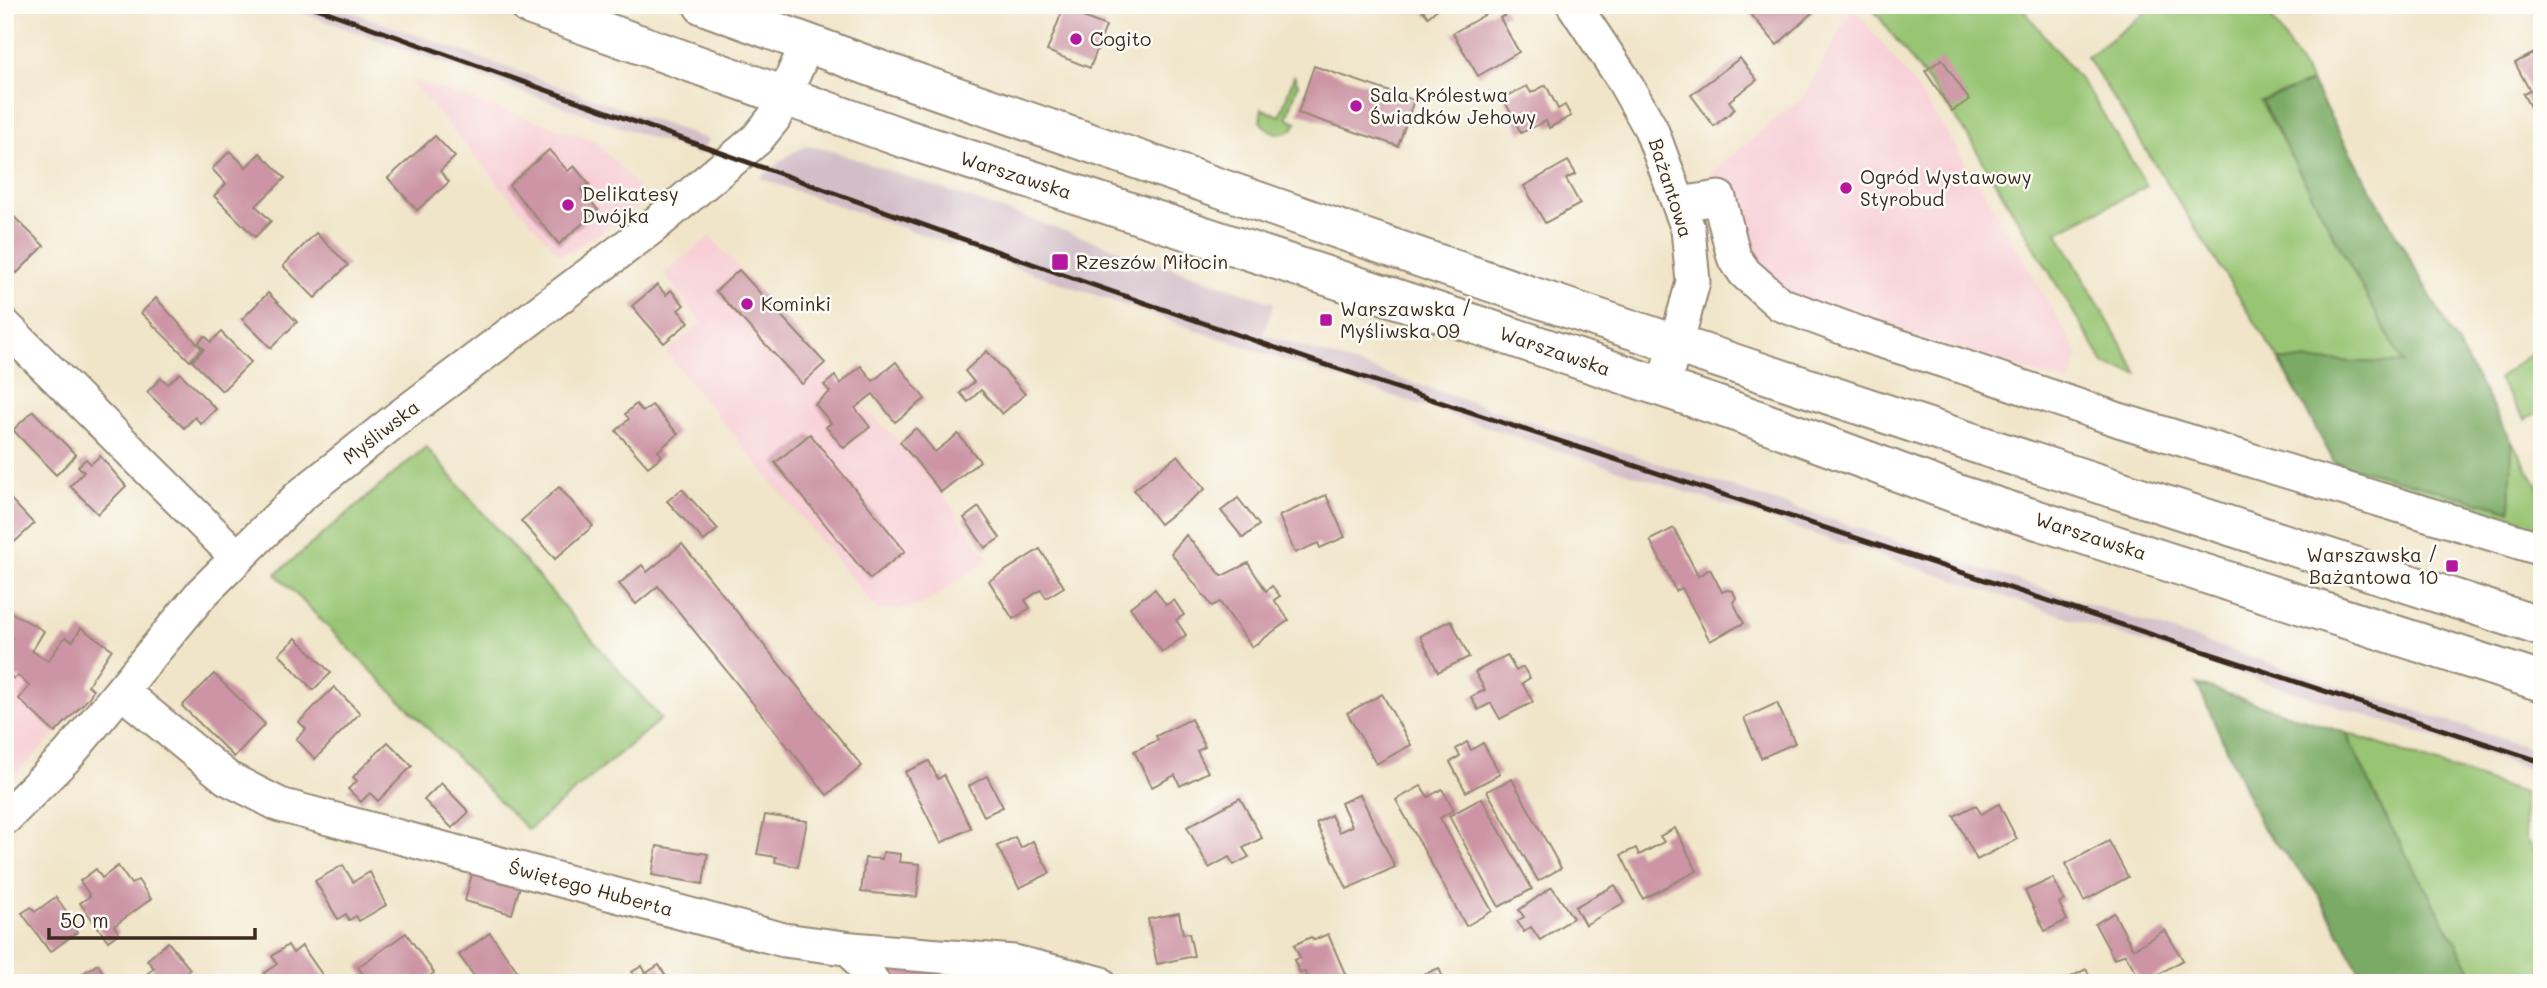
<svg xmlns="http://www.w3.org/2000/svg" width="2547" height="988" font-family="Mali,sans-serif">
  <rect width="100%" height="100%" fill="#fdfcf7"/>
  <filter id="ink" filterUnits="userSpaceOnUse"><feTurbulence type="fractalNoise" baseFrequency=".0143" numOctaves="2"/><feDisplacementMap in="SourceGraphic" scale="14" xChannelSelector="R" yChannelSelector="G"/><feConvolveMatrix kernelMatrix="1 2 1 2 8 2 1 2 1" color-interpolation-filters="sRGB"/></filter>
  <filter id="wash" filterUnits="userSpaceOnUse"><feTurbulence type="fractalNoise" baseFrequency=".00686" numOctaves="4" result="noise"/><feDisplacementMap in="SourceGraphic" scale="28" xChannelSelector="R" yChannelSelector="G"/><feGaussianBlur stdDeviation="1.57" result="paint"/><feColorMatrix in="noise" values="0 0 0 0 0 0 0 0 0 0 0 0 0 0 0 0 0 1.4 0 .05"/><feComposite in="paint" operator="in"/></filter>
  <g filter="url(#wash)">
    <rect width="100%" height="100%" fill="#f0e5c9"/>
    <g fill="#f7cfd5">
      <polygon points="1853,7 1910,79 1937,118 1987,197 2079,355 2070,384 1772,292 1704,179 1806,94"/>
      <polygon points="408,79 595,140 647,198 603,232 560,255"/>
      <polygon points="710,236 860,404 900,442 941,492 989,560 921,606 878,611 666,353 701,323 664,273"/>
      <polygon points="5,636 32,651 88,699 5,786"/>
    </g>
    <g fill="#d2bdc8">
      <polygon points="281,5 332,5 709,140 699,155"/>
      <polygon points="806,146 826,149 1274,303 1263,334 2542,752 2542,773 1277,358 759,178 792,153"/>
    </g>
    <g fill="#98c573" stroke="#6a7848" stroke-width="2">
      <polygon points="1870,5 2020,5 2091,94 2147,186 2057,232 2138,374 2105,365 1963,128"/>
      <polygon points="2156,5 2264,5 2311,82 2262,102 2403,363 2279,360 2087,57"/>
      <path d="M1294,76L1298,84L1287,118L1297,122C1290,140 1268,134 1260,121L1262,109L1280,116Z"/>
      <polygon points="2542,344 2542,409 2525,420 2498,379"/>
      <polygon points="2512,442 2542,493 2542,540 2344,476 2334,462 2510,510"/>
      <polygon points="426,447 661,719 528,830 276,574"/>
      <polygon points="2346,733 2523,793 2525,837 2542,868 2542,983 2478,983 2385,816"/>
    </g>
    <g fill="#7aaa65" stroke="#5a6a42" stroke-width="2">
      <polygon points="2311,82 2512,442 2510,510 2334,462 2279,360 2403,363 2261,101"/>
      <polygon points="2197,684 2346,733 2385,816 2478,983 2366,983 2317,892 2262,827"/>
    </g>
    <g id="blocks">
      <g fill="#cc94a4">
        <polygon points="1419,5 1442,5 1428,17"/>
        <polygon points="1502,5 1507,14 1500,18 1519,52 1478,76 1453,33"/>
        <polygon points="1743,5 1809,5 1814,11 1777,45"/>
        <polygon points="1063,9 1106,26 1090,68 1047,51"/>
        <polygon points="2542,49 2542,122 2539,124 2523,94 2530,91 2515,63"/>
        <polygon points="1740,58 1757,80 1729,101 1735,109 1714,126 1691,95"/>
        <polygon points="1942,59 1969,100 1952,111 1925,71"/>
        <polygon points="1314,66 1414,100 1398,146 1298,113"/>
        <polygon points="1546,85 1558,109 1565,105 1571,116 1549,128 1546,121 1521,133 1503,98 1527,86 1531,93"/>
        <polygon points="435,136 455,157 440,171 449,182 417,210 388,178"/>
        <polygon points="549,150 568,171 574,166 589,184 581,190 598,210 559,244 509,185"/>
        <polygon points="230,151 246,167 260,153 285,178 256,206 271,221 255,237 214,196 226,184 212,169"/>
        <polygon points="1568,161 1576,174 1566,179 1580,204 1545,223 1524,186"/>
        <polygon points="5,208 44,246 17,273 5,262"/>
        <polygon points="316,233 348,265 315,298 283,266"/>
        <polygon points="739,270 825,363 802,384 716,291"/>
        <polygon points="657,285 666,295 671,290 684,305 678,310 689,322 664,343 632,306"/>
        <polygon points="268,293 297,322 271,348 242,319"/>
        <polygon points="156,298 202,349 190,361 141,313"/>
        <polygon points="221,332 251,362 222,391 192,361 204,349 198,343 205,336 211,342"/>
        <polygon points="987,351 1025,394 1002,414 981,390 968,402 960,393 974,382 965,371"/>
        <polygon points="896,362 925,399 895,422 873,394 855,408 870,427 844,448 826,427 831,423 815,404 830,392 824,385 835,376 840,384 861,366 873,381"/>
        <polygon points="180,373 216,409 201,424 195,417 184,428 147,392 161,378 168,384"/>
        <polygon points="636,404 643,412 652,405 678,434 658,451 662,456 648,467 616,431 629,419 625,414"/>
        <polygon points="33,411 76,455 56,475 13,430"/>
        <polygon points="916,428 935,452 958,434 980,461 941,492 900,442"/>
        <polygon points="810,434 905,551 870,579 775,463"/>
        <polygon points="1178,455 1205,489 1160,524 1134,490"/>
        <polygon points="100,456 126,486 98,514 70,486 84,472 78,466 86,459 91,464"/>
        <polygon points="559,487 593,526 555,559 521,521"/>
        <polygon points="682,489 718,529 704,541 667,501"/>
        <polygon points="5,493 34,524 5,551"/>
        <polygon points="1326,495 1345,537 1320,548 1318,543 1295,553 1279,516"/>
        <polygon points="1238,498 1259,525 1243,538 1221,511"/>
        <polygon points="979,507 1000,538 985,548 964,518"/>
        <polygon points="1674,528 1698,576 1710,569 1722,592 1727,590 1733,591 1736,598 1733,602 1744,623 1710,641 1682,588 1676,591 1650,540"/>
        <polygon points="1186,535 1222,576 1248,563 1266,591 1272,586 1280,596 1274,600 1289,620 1252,647 1220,602 1212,606 1171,553"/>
        <polygon points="682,544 862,766 827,795 658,586 636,604 619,584 642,565 647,572"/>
        <polygon points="1040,549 1064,587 1046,598 1041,590 1025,600 1030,608 1013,619 989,581"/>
        <polygon points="1155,589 1166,605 1174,600 1184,615 1176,620 1186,635 1162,652 1130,607"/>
        <polygon points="5,609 44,631 32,651 48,661 65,637 73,641 81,628 112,649 88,685 93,690 88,699 55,733 19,699 29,686 18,676 14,679 5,671 5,651 12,639 5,636"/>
        <polygon points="1451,620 1469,657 1438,672 1420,636"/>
        <polygon points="296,638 331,673 313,690 279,654"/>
        <polygon points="1507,655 1516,671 1523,667 1530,678 1522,683 1533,702 1500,719 1491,703 1478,710 1471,697 1485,690 1475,672"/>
        <polygon points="214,674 265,724 234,757 182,706"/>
        <polygon points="334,687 360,713 315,759 296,739 306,729 299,722"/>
        <polygon points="1382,694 1411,745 1376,764 1347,713"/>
        <polygon points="1777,703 1795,743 1761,758 1744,718"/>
        <polygon points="1191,719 1205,747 1197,751 1208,772 1180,786 1175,775 1152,787 1134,751 1158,740 1156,736"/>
        <polygon points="388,742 412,766 378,801 370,793 361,802 348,789 357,781 353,777"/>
        <polygon points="1467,742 1471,750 1483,743 1500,774 1466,792 1450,762 1460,756 1456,749"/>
        <polygon points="929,761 938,779 944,775 971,828 941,843 905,772"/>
        <polygon points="987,776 1003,807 984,816 969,786"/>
        <polygon points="1512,779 1561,868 1538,881 1487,791"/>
        <polygon points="441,783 469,812 452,828 424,800"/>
        <polygon points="1421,786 1428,797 1442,789 1454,810 1440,818 1492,911 1466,926 1396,800"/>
        <polygon points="1360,794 1395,867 1347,889 1316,823 1331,815 1339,832 1352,826 1341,803"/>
        <polygon points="1240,798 1262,838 1243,848 1249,857 1234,865 1229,857 1209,868 1187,827"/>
        <polygon points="1482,798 1532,889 1499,907 1449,816"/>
        <polygon points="1999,804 2017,839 1977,860 1954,816 1976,805 1981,814"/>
        <polygon points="765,815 807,821 798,867 775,862 776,857 757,854"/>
        <polygon points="1675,828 1697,871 1643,899 1621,855 1636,848 1639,855 1664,842 1660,836"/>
        <polygon points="1015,837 1021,848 1033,841 1050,873 1019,888 997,846"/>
        <polygon points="2109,841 2128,877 2084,901 2065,864"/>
        <polygon points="657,846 708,854 703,884 652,875"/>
        <polygon points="883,852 900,854 899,862 920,864 917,897 861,892 865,858 882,859"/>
        <polygon points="343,865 353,882 370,872 386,905 359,921 356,916 349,920 346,914 338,919 315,881"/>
        <polygon points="118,866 131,884 138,880 151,899 114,926 119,933 108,941 80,903 90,896 80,881 96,869 102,878"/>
        <polygon points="473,869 521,882 512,914 465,901"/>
        <polygon points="2053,878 2064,900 2059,903 2067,920 2045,931 2025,891"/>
        <polygon points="1615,885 1625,902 1585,925 1575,907"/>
        <polygon points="1552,887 1573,918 1540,940 1531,927 1524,932 1517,921 1524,917 1519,910"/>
        <polygon points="56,897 69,915 66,917 77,932 50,952 22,913 31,907 35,912"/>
        <polygon points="1179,913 1183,934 1189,933 1194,956 1157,964 1148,919"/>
        <polygon points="2114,913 2133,949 2165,930 2183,960 2143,983 2125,954 2114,959 2095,924"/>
        <polygon points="406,933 434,973 420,983 369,983 358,967"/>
        <polygon points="490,933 521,976 511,983 479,983 459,955"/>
        <polygon points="1328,934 1346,976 1332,983 1309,983 1305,972 1300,973 1294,960 1300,958 1294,945 1311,937 1314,940"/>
        <polygon points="168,942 190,969 173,983 136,983 154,968 147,960"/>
        <polygon points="288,945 293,953 302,946 328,983 271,983 264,973 277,964 272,956"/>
        <polygon points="98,964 109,983 81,983 77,977"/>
        <polygon points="659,965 670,983 631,983 636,980 632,972 642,966 646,973"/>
        <rect x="886" y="968" width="53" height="15"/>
        <polygon points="1439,968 1445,983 1404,983"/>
        <polygon points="2086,969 2093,983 2060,983"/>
      </g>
    </g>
  </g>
  <g filter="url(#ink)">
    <use href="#blocks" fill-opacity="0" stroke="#968874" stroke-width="2"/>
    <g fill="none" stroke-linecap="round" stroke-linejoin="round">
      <g stroke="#968874" stroke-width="37">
        <g id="minor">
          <polyline points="1574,5 1621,76 1651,129 1688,229 1693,282 1676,344 1662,387"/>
          <polyline points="1679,204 1719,198 1734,257 1745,273 1780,304 1866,336 1961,366 2119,420 2542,549"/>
          <polyline points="5,326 237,557"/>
          <polyline points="122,692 227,778 280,805 784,940 852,949 1014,962 1099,983"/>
          <polyline points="5,818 68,755 202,593 300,496 397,419 651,228 757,139 774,118 808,42"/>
          <polyline points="852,949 873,983"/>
        </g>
      </g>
      <g stroke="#968874" stroke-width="42">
        <g id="major">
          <polyline points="529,5 903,138 1471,323 1739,413 1960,495 2542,682"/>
          <polyline points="703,5 880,70 1528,295 1986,447 2542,627"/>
        </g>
      </g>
      <use href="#minor" stroke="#fff" stroke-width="33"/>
      <use href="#major" stroke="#fff" stroke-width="38"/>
      <polyline stroke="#3b2a1e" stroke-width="5" points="308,5 1058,273 1311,360 2542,762"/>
    </g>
  </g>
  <g fill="#b5179e" stroke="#fdfcf7" stroke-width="2.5">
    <circle cx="1076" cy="39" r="7"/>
    <circle cx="1356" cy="106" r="7"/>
    <circle cx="1846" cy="188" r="7"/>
    <circle cx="568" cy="205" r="7"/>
    <rect x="1051" y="253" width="18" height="18" rx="3.5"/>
    <circle cx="747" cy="304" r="7"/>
    <rect x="1319" y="313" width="14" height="14" rx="3.5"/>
    <rect x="2445" y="559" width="14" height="14" rx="3.5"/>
  </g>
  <g text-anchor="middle" stroke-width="5" stroke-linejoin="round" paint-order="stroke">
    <g font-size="19" fill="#3b2a1e" stroke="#fdfcf7" text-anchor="start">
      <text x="1090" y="46">Cogito</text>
      <text x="1370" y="102">Sala Królestwa<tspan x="1370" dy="22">Świadków Jehowy</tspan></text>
      <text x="1860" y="184">Ogród Wystawowy<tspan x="1860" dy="22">Styrobud</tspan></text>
      <text x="582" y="201">Delikatesy<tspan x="582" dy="22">Dwójka</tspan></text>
      <text x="1076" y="269">Rzeszów Miłocin</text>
      <text x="761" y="311">Kominki</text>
      <text x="1340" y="316">Warszawska /<tspan x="1340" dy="22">Myśliwska 09</tspan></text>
      <text x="2438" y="562" text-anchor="end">Warszawska /<tspan x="2438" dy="22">Bażantowa 10</tspan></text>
    </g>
    <g font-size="19" fill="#3b2a1e" stroke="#fdfcf7">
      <text transform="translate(1016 175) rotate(18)" y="7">Warszawska</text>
      <text transform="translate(1671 188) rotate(72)" y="7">Bażantowa</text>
      <text transform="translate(1555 351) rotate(19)" y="7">Warszawska</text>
      <text transform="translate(381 432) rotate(-38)" y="7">Myśliwska</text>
      <text transform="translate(2091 536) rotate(18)" y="7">Warszawska</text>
      <text transform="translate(591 888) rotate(15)" y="7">Świętego Huberta</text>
    </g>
  </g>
  <rect width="2547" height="988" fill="none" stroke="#fdfcf7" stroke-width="28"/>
  <path d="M49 928v10h206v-10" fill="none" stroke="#3b2a1e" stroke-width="3.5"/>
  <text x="60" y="928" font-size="21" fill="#3b2a1e" stroke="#fdfcf7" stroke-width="5" paint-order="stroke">50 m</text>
</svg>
